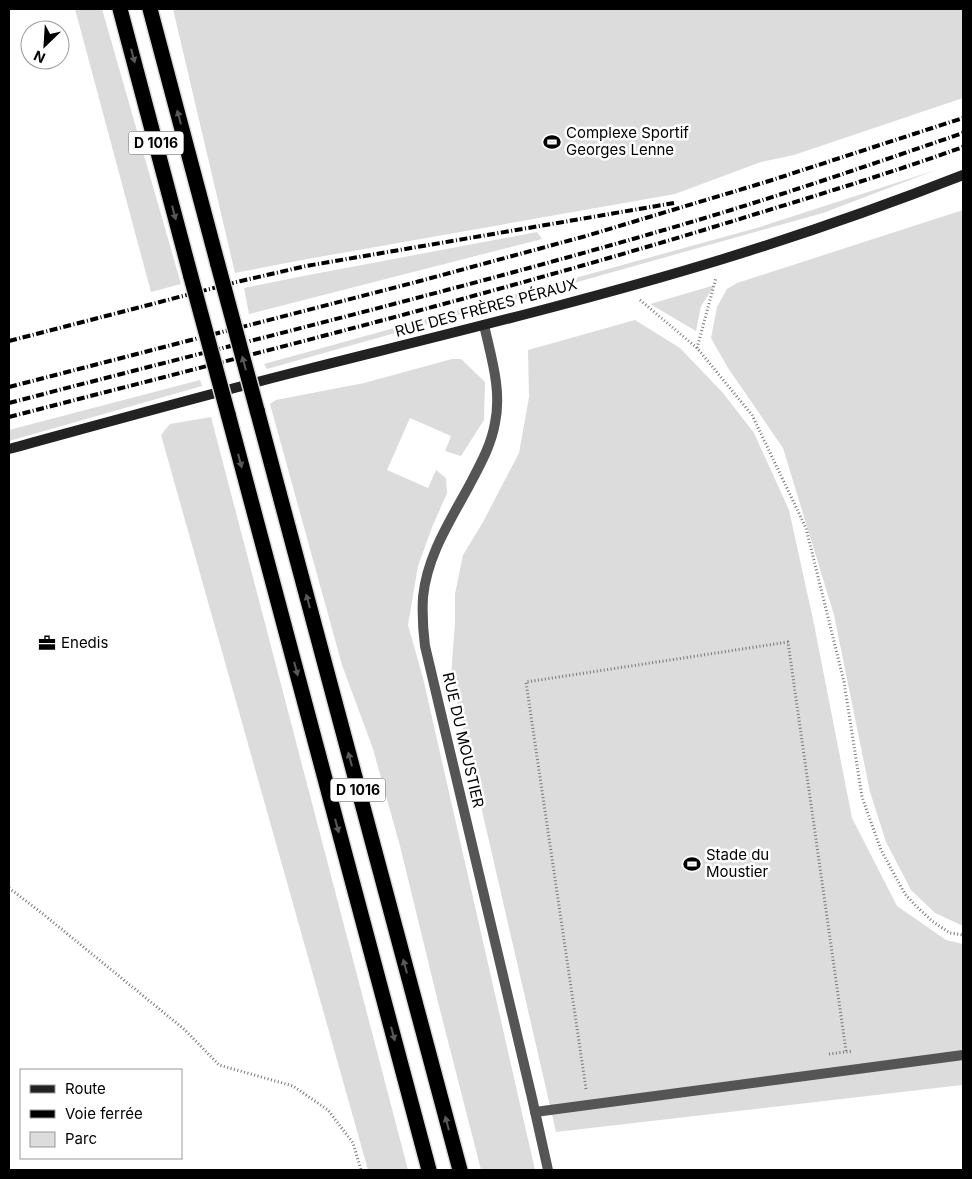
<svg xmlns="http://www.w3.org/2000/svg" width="972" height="1179" font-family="Inter,sans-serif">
  <rect width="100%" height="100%" fill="#fff"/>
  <g fill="#dcdcdc">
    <polygon points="75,9 102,9 181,284 151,292"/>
    <polygon points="173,9 963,9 963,98 794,155 761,162 675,194 302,260 235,273"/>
    <polygon points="936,170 823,213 267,369 264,364 760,227"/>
    <polygon points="963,210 963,926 935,913 911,890 886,842 870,792 834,615 783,448 728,368 711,338 717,307 727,289 737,283"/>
    <polygon points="537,232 542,239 249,314 244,288 298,277"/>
    <polygon points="715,285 701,306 696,331 650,304"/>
    <polygon points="635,320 680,348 723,393 754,433 789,510 814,624 852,818 897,906 946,940 963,944 963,1094 962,1085 556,1132 451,676 455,623 455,594 463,555 483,522 519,453 529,397 528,350"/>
    <polygon points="452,359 461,359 485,382 484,420 461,456 445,451 451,436 410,418 387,470 428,488 436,470 446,478 447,493 433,525 418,566 408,625 423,678 535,1170 481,1170 439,1006 400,846 373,749 342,665 270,404 276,400 364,383"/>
    <polygon points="200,380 202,386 9,441 9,430"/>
    <polygon points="211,417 408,1170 368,1170 161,435 170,424"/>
  </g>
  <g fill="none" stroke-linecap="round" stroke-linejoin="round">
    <g stroke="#dbdbdb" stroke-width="18">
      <g id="highway">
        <polyline points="120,9 191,277"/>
        <polyline points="150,9 218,265"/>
        <polyline points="257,410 460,1170"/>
        <polyline points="228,414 429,1170"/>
      </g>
    </g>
    <g stroke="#777" stroke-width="3" stroke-dasharray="1 2.5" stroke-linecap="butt">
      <polyline points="640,300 697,348 752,415 806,528 844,682 862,797 881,850 905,894 917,907 932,921 950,933 963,935"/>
      <polyline points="697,348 716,278"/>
      <polyline points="9,888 43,914 185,1030 219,1065 293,1086 328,1110 353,1143 361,1170"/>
      <polyline points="829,1054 853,1051"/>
      <polyline points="586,1089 526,682 788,642 846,1051"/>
    </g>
    <polyline stroke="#555" stroke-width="10" points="535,1112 963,1055"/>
    <path stroke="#555" stroke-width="10" d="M484,325C491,357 502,390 495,423C491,446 480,465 469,486C450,521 427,556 423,597C422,614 423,630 425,646L532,1098L548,1170"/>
    <path stroke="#222" stroke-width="10" d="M9,449C108,422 208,394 308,369C447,334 586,301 723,259C804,234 884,206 963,175"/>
    <use href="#highway" stroke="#000" stroke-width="15"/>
    <g stroke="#000" stroke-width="4" stroke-dasharray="8 2.5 1 2.5" stroke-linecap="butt">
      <polyline points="9,341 241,281 306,266 674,203"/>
      <polyline points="9,387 420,281 586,236 769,181 963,118"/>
      <path d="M9,403C227,346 447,293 664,230C765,201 864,167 963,133"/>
      <path d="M9,417C260,352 512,290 759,213C828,192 896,171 963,147"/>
    </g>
    <g stroke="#dbdbdb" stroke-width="18" stroke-linecap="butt">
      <g id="highway-bridge">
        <polyline points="218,265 257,410"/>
        <polyline points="191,277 228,414"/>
      </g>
    </g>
    <use href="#highway-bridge" stroke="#000" stroke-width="15"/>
  </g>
  <defs><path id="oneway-solid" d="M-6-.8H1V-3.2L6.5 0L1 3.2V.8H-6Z" transform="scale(1.25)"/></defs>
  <g fill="#595959">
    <use href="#oneway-solid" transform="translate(133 56) rotate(75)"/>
    <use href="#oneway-solid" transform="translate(179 117) rotate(-105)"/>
    <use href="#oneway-solid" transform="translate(174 213) rotate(75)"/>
    <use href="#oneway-solid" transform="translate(244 363) rotate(-105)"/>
    <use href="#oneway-solid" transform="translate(240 461) rotate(75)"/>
    <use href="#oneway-solid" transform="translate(308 601) rotate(-105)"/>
    <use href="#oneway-solid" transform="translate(296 669) rotate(75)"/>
    <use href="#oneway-solid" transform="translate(350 759) rotate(-105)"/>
    <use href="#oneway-solid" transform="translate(337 826) rotate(75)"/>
    <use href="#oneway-solid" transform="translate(405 966) rotate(-105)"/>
    <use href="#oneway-solid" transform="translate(393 1034) rotate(75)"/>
    <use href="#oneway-solid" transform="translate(447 1123) rotate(-105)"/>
  </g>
  <defs>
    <g id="stadium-bare" transform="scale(1.35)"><path d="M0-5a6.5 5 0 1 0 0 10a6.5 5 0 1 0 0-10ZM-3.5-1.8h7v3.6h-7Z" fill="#000" stroke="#fff" stroke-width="2.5" paint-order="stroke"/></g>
    <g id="office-bare" transform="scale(1.35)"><path d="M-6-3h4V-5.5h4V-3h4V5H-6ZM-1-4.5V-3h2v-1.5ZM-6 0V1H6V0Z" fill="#000" stroke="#fff" stroke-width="2.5" paint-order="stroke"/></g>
  </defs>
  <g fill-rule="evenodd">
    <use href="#stadium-bare" x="552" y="142"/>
    <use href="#office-bare" x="47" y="643"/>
    <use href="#stadium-bare" x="692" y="864"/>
  </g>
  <g text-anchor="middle" stroke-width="5" stroke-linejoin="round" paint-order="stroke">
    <g fill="#fff" stroke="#4c4c4c" stroke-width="1">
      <rect x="128.5" y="131.5" width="55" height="23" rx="4"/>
      <rect x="330.5" y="778.5" width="55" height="23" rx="4"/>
    </g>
    <g font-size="14" font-weight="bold" fill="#000">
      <text x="156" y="148">D 1016</text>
      <text x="358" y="795">D 1016</text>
    </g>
    <g font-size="15" fill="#000" stroke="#fff" text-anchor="start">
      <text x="566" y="138">Complexe Sportif<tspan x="566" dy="17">Georges Lenne</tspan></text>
      <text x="61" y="648">Enedis</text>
      <text x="706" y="860">Stade du<tspan x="706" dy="17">Moustier</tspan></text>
    </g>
    <g font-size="15" fill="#000" stroke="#fff">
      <text transform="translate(486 308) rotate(-15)" y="5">RUE DES FRÈRES PÉRAUX</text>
      <text transform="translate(463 740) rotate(77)" y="5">RUE DU MOUSTIER</text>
    </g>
  </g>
  <rect width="972" height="1179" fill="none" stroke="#000000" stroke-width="20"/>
  <rect x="20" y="1069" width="162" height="90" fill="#ffffff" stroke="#999999"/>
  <rect x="30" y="1085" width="25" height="8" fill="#222222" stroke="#999999"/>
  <text x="65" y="1094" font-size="15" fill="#000000">Route</text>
  <rect x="30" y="1110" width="25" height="8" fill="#000000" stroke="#999999"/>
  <text x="65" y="1119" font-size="15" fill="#000000">Voie ferrée</text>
  <rect x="30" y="1132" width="25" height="15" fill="#dcdcdc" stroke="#999999"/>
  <text x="65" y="1144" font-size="15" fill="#000000">Parc</text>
  <g transform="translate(45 45) rotate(205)"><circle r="24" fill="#ffffff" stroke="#999999"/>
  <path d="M0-4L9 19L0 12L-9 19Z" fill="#000000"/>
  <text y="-8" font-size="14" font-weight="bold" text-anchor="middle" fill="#000000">N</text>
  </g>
</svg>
